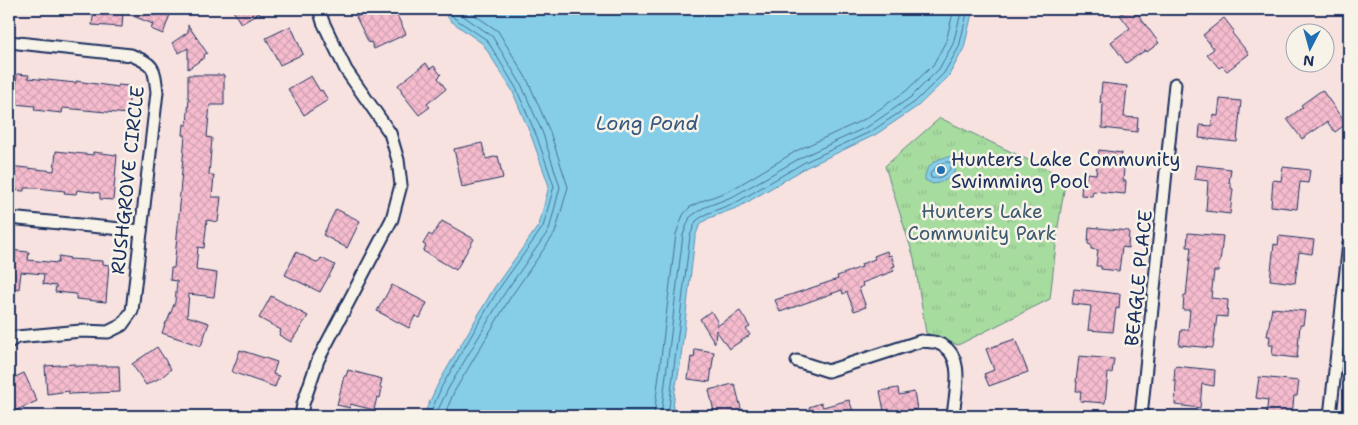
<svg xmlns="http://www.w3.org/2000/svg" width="1358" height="425" font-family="'Shantell Sans',sans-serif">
  <defs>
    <pattern id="park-tufts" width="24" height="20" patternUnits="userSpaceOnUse" patternTransform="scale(1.25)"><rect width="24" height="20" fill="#a7dc9f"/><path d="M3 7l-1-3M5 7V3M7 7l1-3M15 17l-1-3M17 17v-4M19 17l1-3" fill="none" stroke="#8fbd8b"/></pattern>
    <pattern id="building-cross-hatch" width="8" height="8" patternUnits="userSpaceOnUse" patternTransform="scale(1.25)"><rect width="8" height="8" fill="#f6bcce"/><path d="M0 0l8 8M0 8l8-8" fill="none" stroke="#d2a2b3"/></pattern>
  </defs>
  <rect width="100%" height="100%" fill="#f7e2e0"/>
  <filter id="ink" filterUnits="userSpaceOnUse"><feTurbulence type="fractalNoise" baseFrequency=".02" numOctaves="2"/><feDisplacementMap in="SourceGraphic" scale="10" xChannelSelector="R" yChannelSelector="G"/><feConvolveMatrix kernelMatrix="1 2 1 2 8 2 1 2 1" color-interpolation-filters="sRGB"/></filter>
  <g filter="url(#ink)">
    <polygon fill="url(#park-tufts)" stroke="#61867e" points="940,118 1066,178 1058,227 1050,299 958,345 926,333 914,258 885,166"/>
    <g fill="#86cee8" stroke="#5b8eb1">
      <polygon points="441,9 973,9 964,48 948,77 918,106 875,135 807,167 739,207 709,218 700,224 695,237 680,365 675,390 672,416 423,416 438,384 494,288 539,225 549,186 532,138 512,90 483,44 451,21"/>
      <path d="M953,157L957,164C955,177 945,182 933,184L925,180C924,165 939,156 953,157Z"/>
    </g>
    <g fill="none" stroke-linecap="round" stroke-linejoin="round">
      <g stroke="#466f95" stroke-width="1">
        <path d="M948,162L951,163L952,165C948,174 940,180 931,178L930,174L939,164Z"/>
        <polyline points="429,416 442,386 498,290 543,227 554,186 537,137 516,88 487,40 454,18 447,9"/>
        <polyline points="435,416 448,389 504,294 549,230 560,187 543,134 521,84 492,36 459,13 455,9"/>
        <polyline points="444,416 454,392 510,298 555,233 568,187 550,132 528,81 498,31 466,9"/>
        <polyline points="654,416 676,234 683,215 690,207 702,201 731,190 798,150 865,119 906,91 933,65 946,41 954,9"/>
        <polyline points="661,416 683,235 690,217 703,208 734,196 802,157 869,126 911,97 939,69 953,44 962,9"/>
        <polyline points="668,416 690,236 696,221 706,214 737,202 805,162 872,131 915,102 944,73 959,47 968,9"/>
      </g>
    </g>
    <g fill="url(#building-cross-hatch)" stroke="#1b2f5e">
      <polygon points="94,9 172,9 163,34 151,29 153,24 123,12 122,27 92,25"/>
      <polygon points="232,9 266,9 241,24"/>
      <polygon points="382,9 394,9 406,34 374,49 371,42 369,43 356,17 368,11 370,15"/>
      <polygon points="1128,9 1134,9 1159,43 1147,52 1146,50 1126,63 1111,42 1130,28 1120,15"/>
      <polygon points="1224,18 1234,31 1232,33 1249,54 1227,71 1222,66 1219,68 1207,54 1214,49 1203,35"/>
      <polygon points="188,25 207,53 204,55 205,57 188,69 188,48 179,53 172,43 188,32"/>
      <polygon points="291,26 303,54 280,65 266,38"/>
      <polygon points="426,63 430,69 434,66 441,75 438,78 446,89 427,104 430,107 419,115 401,92 402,91 398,85"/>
      <polygon points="17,74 29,75 28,78 76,83 76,81 118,87 118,85 130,86 128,114 63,108 62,113 34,110 35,106 14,104"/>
      <polygon points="188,75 224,75 224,105 210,105 207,137 212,138 209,175 214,176 212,197 221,197 218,222 207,220 204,248 198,247 196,270 217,273 214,297 189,294 187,316 209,323 201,346 162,333 166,322 167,322 175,302 177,281 170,280 171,268 174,268 180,205 179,205 185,135 183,135 184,124 187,125 189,98 188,98"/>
      <polygon points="311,76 320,91 322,90 328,100 304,115 288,89"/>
      <polygon points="1102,83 1127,86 1124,117 1138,118 1137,132 1102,128 1103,103 1100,103"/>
      <polygon points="1322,90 1346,124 1335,132 1327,122 1302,139 1287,119 1303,107 1301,105"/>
      <polygon points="1220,99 1241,101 1237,142 1199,138 1200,125 1212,126 1213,115 1218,116"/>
      <polygon points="482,143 486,159 498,156 503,178 462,187 454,149"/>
      <polygon points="1099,150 1122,153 1120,167 1124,168 1123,181 1126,181 1125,194 1093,191 1092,196 1081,195 1082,179 1086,179 1087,173 1096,174"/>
      <polygon points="56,151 93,155 93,152 117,155 113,200 100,199 100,193 77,190 76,194 64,193 65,191 36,188 24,188 24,191 13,190 13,187 9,187 9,166 54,171"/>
      <polygon points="1196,165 1231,169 1229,183 1231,183 1231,188 1233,189 1230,214 1206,211 1208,181 1194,179"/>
      <polygon points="1283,167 1310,170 1308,183 1300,182 1297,209 1271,206 1273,180 1281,181"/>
      <polygon points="336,209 360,221 347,248 323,235"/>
      <polygon points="442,221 474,239 456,270 423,251 426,246 423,244 429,234 432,236"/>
      <polygon points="1089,227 1129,231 1128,248 1122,247 1119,271 1101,269 1101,266 1096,266 1098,250 1091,249 1091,245 1088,244"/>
      <polygon points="1188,233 1223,236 1220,262 1219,262 1218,271 1214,271 1211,298 1228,300 1227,317 1217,316 1213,348 1179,345 1181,330 1188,330 1190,310 1183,310 1184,295 1186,296 1191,247 1187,247"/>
      <polygon points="1279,236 1314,240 1312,254 1299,252 1295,283 1270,280 1274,244 1278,245"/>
      <polygon points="9,250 29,252 28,260 58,263 59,256 70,258 69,259 103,261 103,264 109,265 106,302 76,299 76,294 55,292 56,286 43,284 44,274 21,272 19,289 9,288"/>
      <polygon points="887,251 888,256 891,255 895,266 892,267 894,271 862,283 863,286 859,288 866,307 854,311 847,292 843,294 842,290 780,312 775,300 838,279 837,276 862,267 861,264 875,259 874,256"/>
      <polygon points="296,252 318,263 321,258 335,265 320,292 285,275"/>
      <polygon points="392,285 427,303 420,318 415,316 409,328 377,311"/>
      <polygon points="1074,289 1120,294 1119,309 1116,308 1113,332 1088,330 1091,306 1072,304"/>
      <polygon points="271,296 308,316 291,342 279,335 281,330 259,318"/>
      <polygon points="1272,308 1305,311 1303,325 1300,325 1297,358 1272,355 1273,345 1269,345 1270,336 1267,336"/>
      <polygon points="711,311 717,321 717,326 740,311 750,327 746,329 750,335 729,349 716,330 715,343 700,319"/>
      <polygon points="1015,339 1028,372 989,386 984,374 994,370 986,349"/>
      <polygon points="157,347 171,369 162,377 146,385 132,364"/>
      <polygon points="695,349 714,352 710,382 688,379 691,357 694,358"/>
      <polygon points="240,350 277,362 273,374 279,376 275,387 232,372"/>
      <polygon points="1079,356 1114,359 1112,373 1108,373 1105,403 1080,401 1081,391 1076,391 1077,382 1076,382"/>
      <polygon points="75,364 75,366 119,366 120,392 69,394 69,391 47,394 45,366"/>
      <polygon points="1175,366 1215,370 1214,386 1202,384 1200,408 1175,405 1176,381 1174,381"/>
      <polygon points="348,370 382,379 380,387 382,388 380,398 377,397 374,410 350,404 350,408 337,405 344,376 346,376"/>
      <polygon points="24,373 37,401 15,411 9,398 9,380"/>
      <polygon points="1259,377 1299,381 1297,396 1294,396 1292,416 1266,416 1268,400 1256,398"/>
      <polygon points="733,384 735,385 743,416 715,416 709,390"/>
      <polygon points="898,388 899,395 914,392 917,409 911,410 913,416 885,416 880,391"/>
      <polygon points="849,400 855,416 803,416 802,414 810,412 809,407 821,403 823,407"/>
    </g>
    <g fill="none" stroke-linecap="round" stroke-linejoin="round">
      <g stroke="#1b2f5e" stroke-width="15">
        <g id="street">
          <path d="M9,42L131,55C155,65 154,67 157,92L132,311L122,325L108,332L81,331L17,337L9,342"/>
          <polyline points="9,218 141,231"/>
          <path d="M797,361L828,371L921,341C926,342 932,341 937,343C967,353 955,393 953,416"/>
          <polyline points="301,416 303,404 318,360 392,219 401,185 398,160 390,133 346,70 323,22 319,9"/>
          <polyline points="1141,416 1175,84"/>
          <polyline points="1330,416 1349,243"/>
        </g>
      </g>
      <use href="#street" stroke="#f7f3e8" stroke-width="11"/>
    </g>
  </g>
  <circle fill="#1f6fb2" stroke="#f7f3e8" stroke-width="2" cx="941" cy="170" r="5"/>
  <g text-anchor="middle" stroke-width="5" stroke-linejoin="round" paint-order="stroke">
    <g font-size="19" fill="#1b2f5e" stroke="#f7f3e8" text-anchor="start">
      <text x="951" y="166">Hunters Lake Community<tspan x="951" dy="22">Swimming Pool</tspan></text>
    </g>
    <g font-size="19" fill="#1b2f5e" stroke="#f7f3e8">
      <text transform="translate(127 180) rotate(-84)" y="7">RUSHGROVE CIRCLE</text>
      <text transform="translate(1138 278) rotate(-84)" y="7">BEAGLE PLACE</text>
    </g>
    <g font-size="19" fill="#3e5a6e" stroke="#f7f3e8">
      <text x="982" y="218">Hunters Lake<tspan x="982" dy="22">Community Park</tspan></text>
    </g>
    <g font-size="20" font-style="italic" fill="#365780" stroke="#f7f3e8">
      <text x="647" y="130">Long Pond</text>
    </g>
  </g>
  <rect width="1358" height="425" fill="none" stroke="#f7f3e8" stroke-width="30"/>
  <rect x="15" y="15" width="1328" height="395" fill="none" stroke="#1b2f5e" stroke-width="2" filter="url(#ink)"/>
  <g transform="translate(1310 48) rotate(186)"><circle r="24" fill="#f7f3e8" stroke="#9fa5b1"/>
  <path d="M0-4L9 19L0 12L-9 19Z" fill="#1f6fb2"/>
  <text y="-8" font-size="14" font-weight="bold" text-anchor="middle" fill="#1b2f5e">N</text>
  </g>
</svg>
